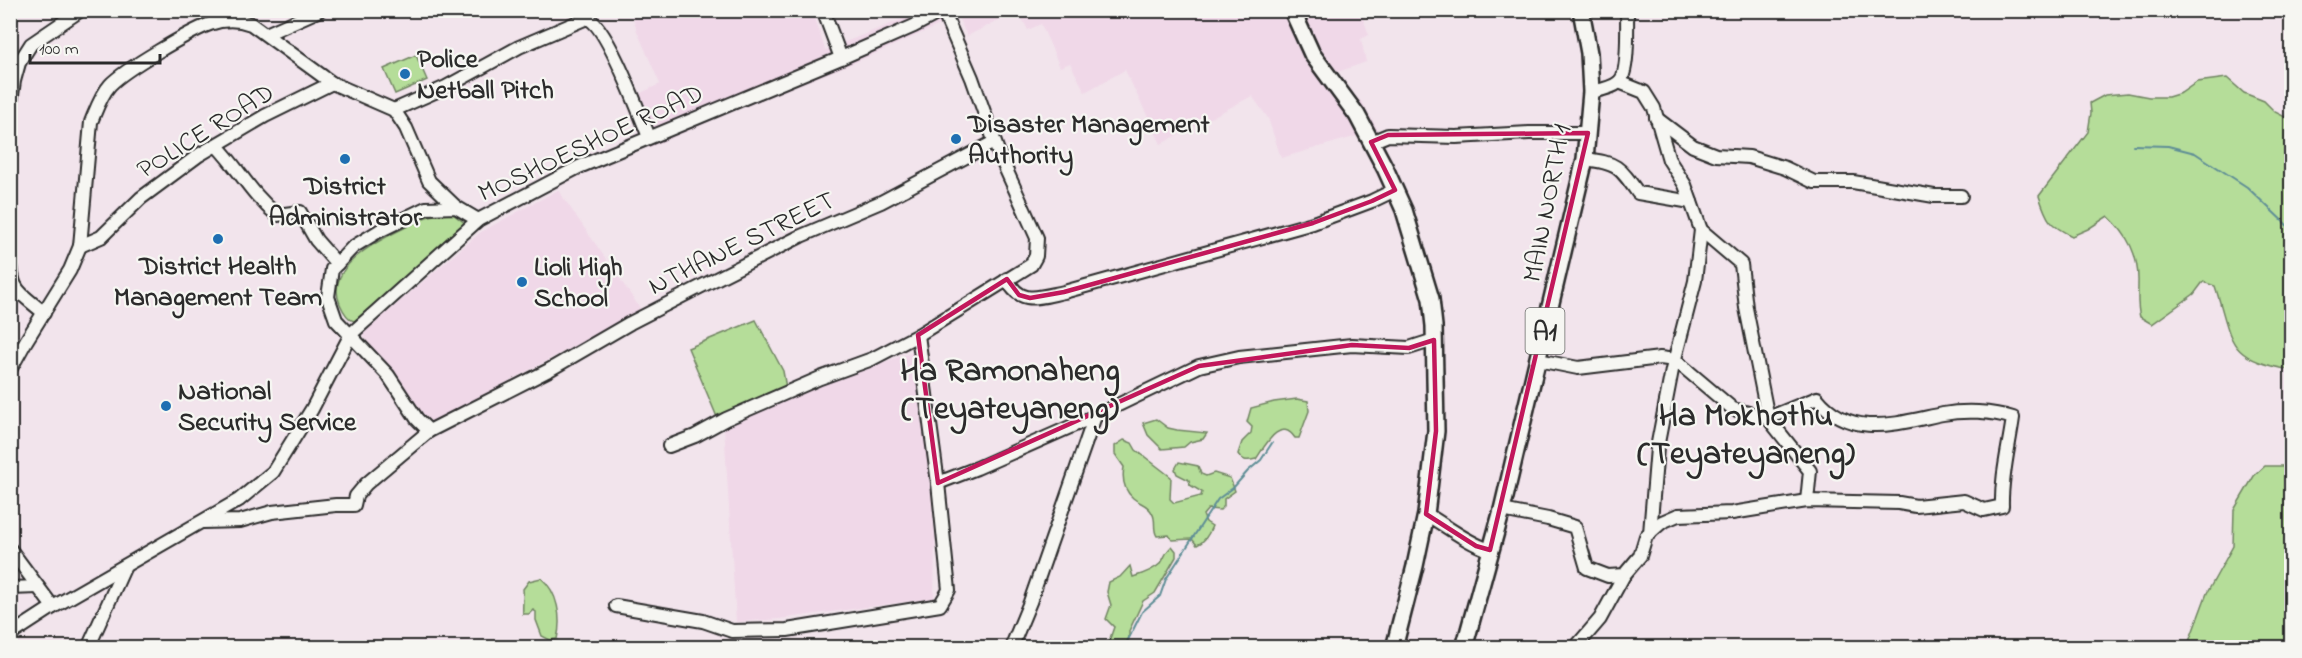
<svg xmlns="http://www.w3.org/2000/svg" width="2302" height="658" font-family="'Indie Flower',sans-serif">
  <rect width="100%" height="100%" fill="#f2e4ec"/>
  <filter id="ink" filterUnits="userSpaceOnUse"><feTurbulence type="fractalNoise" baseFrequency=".0167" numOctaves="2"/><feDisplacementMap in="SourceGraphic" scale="12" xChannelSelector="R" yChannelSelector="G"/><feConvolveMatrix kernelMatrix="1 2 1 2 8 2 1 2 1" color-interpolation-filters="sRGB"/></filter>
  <g filter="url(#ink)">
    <g fill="#f0d8e8">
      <polygon points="1360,10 1369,35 1361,39 1366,62 1335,73 1346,90 1362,102 1378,130 1281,158 1268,118 1252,96 1161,144 1125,70 1085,92 1070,63 1060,67 1041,24 1028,30 1018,11 967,36 958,17 863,59 731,112 648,148 626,100 660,84 637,31 631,11 813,11 825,50 923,11"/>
      <polygon points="558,190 640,308 634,314 429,424 362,334 481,232"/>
      <polygon points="914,352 921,384 935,538 934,598 779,619 736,622 724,427 832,379"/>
    </g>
    <g fill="#b5dd99" stroke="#708462" stroke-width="1.5">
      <polygon points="416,55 427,80 395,94 384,69"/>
      <path d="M2227,78L2244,93L2264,101L2275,112L2291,120V370C2225,359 2233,341 2215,286L2203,282L2194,294L2152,324L2140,317C2137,306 2138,296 2138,284C2139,255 2128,235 2108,216L2088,229L2072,236C2049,225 2047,220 2039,196L2088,132L2091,113L2090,103L2105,95L2128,93L2149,97H2168L2181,93L2197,82Z"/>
      <path d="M453,214L466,224L402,282L354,321C347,319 343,311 340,304C324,267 377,241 404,228C412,224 421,218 430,216C437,214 445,214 453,214Z"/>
      <polygon points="756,320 783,371 786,388 717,417 688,348"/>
      <path d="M1297,399L1308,401L1309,411L1299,438H1295C1280,416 1265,446 1256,459C1248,461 1243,462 1238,454L1242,442L1251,433L1252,427L1247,422L1251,408L1274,402Z"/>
      <polygon points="1156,419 1168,428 1177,430 1207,433 1203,439 1190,442 1184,447 1162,449 1148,435 1143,423"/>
      <path d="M1124,440L1132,443L1136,450L1171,477L1170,499L1174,503L1201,496L1202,492L1190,485L1189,480L1177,474L1175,469L1179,462L1198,466L1201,474L1206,476L1214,473L1230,478L1235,491L1224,499V506L1220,510L1208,509L1203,515L1206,522L1212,526C1209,534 1205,542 1197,545L1192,539L1172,540L1169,535L1157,536C1152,529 1157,520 1152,513C1148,504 1140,504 1133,498C1124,490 1122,478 1124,467L1115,454V446Z"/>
      <polygon points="2265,466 2283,466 2288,478 2291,519 2291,647 2187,647 2207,593 2233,546 2234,510 2254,476"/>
      <path d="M1172,546L1176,551V557L1155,593L1143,601L1129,631V638L1124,647H1107L1114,627L1106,619L1111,605L1107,592L1109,582L1120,577L1130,566L1133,577C1143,574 1154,570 1161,563C1165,557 1166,551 1172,546Z"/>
      <path d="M541,578C558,592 562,618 557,639L550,640L542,636L536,620V612L533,610L529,614H523C522,605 524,598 523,589L529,581Z"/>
    </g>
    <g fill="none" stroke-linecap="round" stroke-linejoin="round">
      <g stroke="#5f8e96" stroke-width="2">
        <polyline points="2133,145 2168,146 2195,153 2247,187 2292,230"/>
        <polyline points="1124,648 1142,612 1160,596 1166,579 1218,499 1233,488 1248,471 1261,460 1272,443"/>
      </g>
      <g stroke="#2b2b2b" stroke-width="16">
        <g id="minor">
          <polyline points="823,10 841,58"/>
          <polyline points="266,34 320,10"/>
          <polyline points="1619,82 1644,92 1654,108 1669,160 1685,185 1701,230 1695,281 1672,370 1657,448 1650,533"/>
          <path d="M1591,92C1600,90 1612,88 1619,82C1629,74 1627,24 1627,10"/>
          <polyline points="10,110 14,81 19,63 31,44 81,10"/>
          <path d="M394,110L446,87L519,47L587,18C607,25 640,115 649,137"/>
          <polyline points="1656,118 1693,146 1716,155 1749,157 1785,168 1814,182 1853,182 1934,196 1961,196"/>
          <polyline points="1371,142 1388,135 1456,137 1529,133 1588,133"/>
          <path d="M217,146C239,169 251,194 277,215L300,212L316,240L337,264"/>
          <path d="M1585,159C1617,163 1619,166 1638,193L1691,202"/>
          <polyline points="478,220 456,207 426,208 379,231 353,247 332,269 328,297 336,320 388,375 417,419 429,431 549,370 630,323 698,288 801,236 881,202 994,142"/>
          <polyline points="80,246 101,237 141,198 199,155 265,116 332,83"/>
          <path d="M10,250C12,291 13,287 44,313"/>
          <path d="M1007,279C1020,306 1039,297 1064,292L1313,223L1372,201L1395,190"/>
          <polyline points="1538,360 1578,368 1660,358 1675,360 1733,409 1768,418 1810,471 1807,501"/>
          <path d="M10,370L26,341L70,270L80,246L91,122C96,110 101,95 110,85C125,69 189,32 210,24C224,19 237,19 251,24L332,83L394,110L406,128L429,181L456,207"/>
          <polyline points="669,446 695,436 726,419 820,378 872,359 918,335 1031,265 1036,256 1037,238 999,154 972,78 943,11"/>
          <polyline points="938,483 977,468 1095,416 1199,366 1239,357 1352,345 1409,348 1434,340"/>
          <path d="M1502,510L1548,519L1575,527L1587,568L1608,576L1624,575L1640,556L1646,536L1662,522L1678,515L1732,513L1807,501L1899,503L1916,506L1964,501L1984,510L2002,506C2001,477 2009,447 2013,418C1992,411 1964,410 1943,414C1898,423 1851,440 1817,398L1768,418L1746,308L1741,264L1701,230"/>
          <path d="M1426,514C1445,525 1469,544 1490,550"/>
          <polyline points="203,522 240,521 272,512 336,505 354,505 356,496 366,484 429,431"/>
          <polyline points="10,549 53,607"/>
          <polyline points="10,588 38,587"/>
          <polyline points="616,606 703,621 732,631 787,630 940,605 949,590 938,483 918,335"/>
          <polyline points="10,635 53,607 239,500 273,472 312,409 351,334 478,220 579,167 841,58 914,26 944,10"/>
          <polyline points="88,648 125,566"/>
          <polyline points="1011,648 1030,602 1095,416"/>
          <polyline points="1575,648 1600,619 1624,575"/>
        </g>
      </g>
      <g stroke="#2b2b2b" stroke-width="20">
        <g id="major">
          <polyline points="1292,10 1312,54 1357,115 1385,168 1404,210 1431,299 1434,326 1436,431 1426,514 1415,566 1394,648"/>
          <polyline points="1464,648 1502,510 1585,159 1591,92 1589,53 1581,10"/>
        </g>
      </g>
      <use href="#minor" stroke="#f6f6f2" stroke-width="12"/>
      <use href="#major" stroke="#f6f6f2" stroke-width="15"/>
    </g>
  </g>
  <path fill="none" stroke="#c2185b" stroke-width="4.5" stroke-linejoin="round" d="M1588,133L1490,550L1476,546L1426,514L1436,431L1434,340L1409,348L1352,345L1199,366L938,483L918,335L1007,279L1019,295L1030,298L1064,292L1313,223L1372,201L1395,190L1371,142L1388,135Z"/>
  <g fill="#1f6fb2" stroke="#f6f6f2" stroke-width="2">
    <circle cx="405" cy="74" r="6"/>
    <circle cx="956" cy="139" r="6"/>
    <circle cx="345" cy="159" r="6"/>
    <circle cx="218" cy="239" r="6"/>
    <circle cx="522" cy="282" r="6"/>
    <circle cx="166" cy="406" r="6"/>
  </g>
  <g text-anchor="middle" stroke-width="4.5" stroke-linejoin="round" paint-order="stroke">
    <rect fill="#f6f6f2" stroke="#686867" stroke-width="1.5" x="1525.5" y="308" width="39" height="46" rx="4.5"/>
    <g font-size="26" font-weight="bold" fill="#2b2b2b">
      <text x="1545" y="340">A1</text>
    </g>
    <g font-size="27" font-weight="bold" fill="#2b2b2b" stroke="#f6f6f2" text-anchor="start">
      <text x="417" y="67">Police<tspan x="417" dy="31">Netball Pitch</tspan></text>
      <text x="968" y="132">Disaster Management<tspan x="968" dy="31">Authority</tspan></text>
      <text x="345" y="194" text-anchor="middle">District<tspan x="345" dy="31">Administrator</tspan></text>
      <text x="218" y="274" text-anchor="middle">District Health<tspan x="218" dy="31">Management Team</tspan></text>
      <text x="534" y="275">Lioli High<tspan x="534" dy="31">School</tspan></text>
      <text x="178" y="399">National<tspan x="178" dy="31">Security Service</tspan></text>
    </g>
    <g font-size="27" fill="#2b2b2b" stroke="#f6f6f2">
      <text transform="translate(205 130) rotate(-32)" y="9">POLICE ROAD</text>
      <text transform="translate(590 142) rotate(-25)" y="9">MOSHOESHOE ROAD</text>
      <text transform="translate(1546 203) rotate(-79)" y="9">MAIN NORTH 1</text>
      <text transform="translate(741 242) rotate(-26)" y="9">NTHANE STREET</text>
    </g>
    <g font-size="33" font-weight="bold" fill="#2b2b2b" stroke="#f6f6f2">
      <text x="1010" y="380">Ha Ramonaheng<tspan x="1010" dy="38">(Teyateyaneng)</tspan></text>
      <text x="1746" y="425">Ha Mokhothu<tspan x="1746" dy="38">(Teyateyaneng)</tspan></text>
    </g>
  </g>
  <rect width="2302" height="658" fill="none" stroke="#f6f6f2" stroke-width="36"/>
  <rect x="18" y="18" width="2266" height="622" fill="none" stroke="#2b2b2b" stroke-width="2" filter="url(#ink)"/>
  <path d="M30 54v9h130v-9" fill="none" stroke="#2b2b2b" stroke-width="3"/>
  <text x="39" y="54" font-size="18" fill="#2b2b2b" stroke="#f6f6f2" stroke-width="4.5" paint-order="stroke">100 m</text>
</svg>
